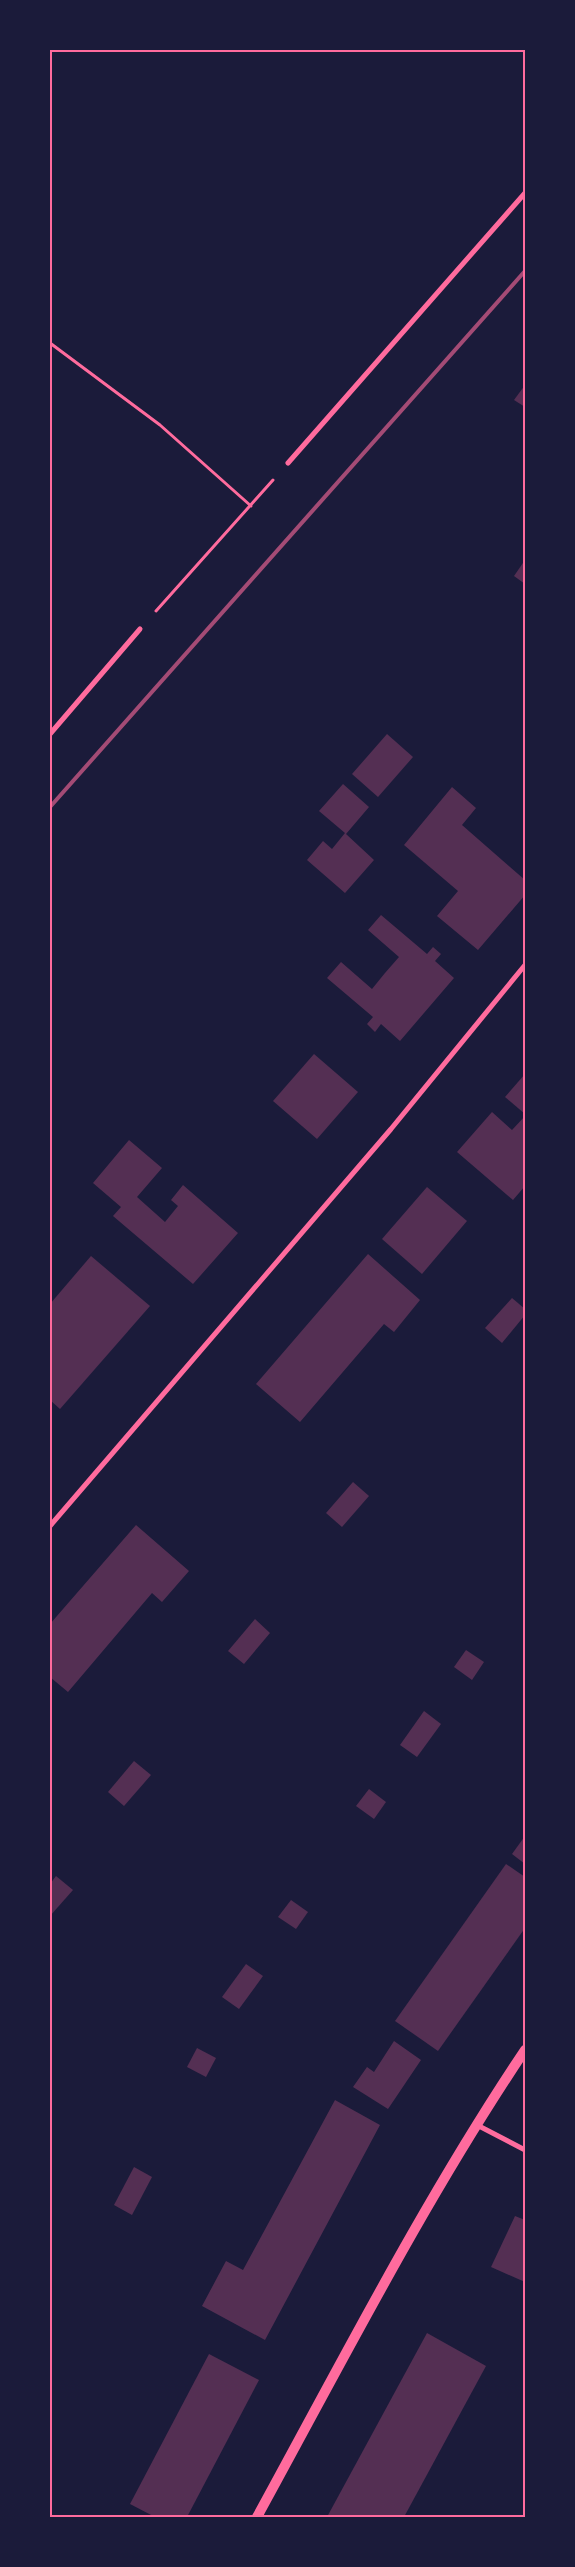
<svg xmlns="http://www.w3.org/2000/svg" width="575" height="2567" font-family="Overpass,sans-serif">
  <rect width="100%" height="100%" fill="#1b1b3a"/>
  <g fill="#542f53">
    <polygon points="525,385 525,407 514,400"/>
    <polygon points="525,560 525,584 514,576"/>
    <polygon points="387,734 413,757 378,797 352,774"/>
    <polygon points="343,784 369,807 346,834 374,860 345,893 307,860 323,841 332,849 345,833 319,811"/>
    <polygon points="452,787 476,808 462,825 525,880 525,895 478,950 437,916 458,891 404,845"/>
    <polygon points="381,915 427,954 433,947 441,954 435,961 454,978 400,1041 381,1024 375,1032 367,1024 373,1017 327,978 341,962 372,989 385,973 399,957 368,930"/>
    <polygon points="314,1054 358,1092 317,1139 273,1101"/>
    <polygon points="525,1074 525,1114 505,1097"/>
    <polygon points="492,1112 512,1130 525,1116 525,1186 513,1200 457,1152"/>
    <polygon points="129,1140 162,1168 137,1197 165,1222 178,1206 171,1200 183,1185 238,1233 193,1284 113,1216 121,1207 93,1183"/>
    <polygon points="427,1187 467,1221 422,1274 382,1239"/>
    <polygon points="368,1254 420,1300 394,1332 384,1324 300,1422 256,1384"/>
    <polygon points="91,1256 150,1306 60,1409 50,1400 50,1304"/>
    <polygon points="512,1298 525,1309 525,1315 502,1343 485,1328"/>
    <polygon points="353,1482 369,1496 342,1527 326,1513"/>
    <polygon points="136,1525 189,1571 162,1602 152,1593 68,1692 50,1677 50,1624"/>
    <polygon points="255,1619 270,1633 244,1664 228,1651"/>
    <polygon points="466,1650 484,1662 472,1680 454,1667"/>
    <polygon points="424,1711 441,1724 417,1757 400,1745"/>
    <polygon points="134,1761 151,1775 124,1806 108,1792"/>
    <polygon points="369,1789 386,1802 374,1819 356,1806"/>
    <polygon points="525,1836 525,1864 512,1854"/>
    <polygon points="506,1864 525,1877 525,1928 438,2051 395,2021"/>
    <polygon points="56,1876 73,1890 50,1916 50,1884"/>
    <polygon points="291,1900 308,1912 296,1929 278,1917"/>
    <polygon points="246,1964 263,1976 239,2009 222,1997"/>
    <polygon points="394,2041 421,2060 388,2109 353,2087 367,2067 374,2072"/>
    <polygon points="197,2048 216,2058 206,2077 187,2067"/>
    <polygon points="335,2100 380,2125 265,2340 202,2306 226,2261 243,2270"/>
    <polygon points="134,2167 152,2177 132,2215 114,2205"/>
    <polygon points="515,2216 525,2220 525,2282 491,2267"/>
    <polygon points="427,2333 486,2366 404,2517 327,2517"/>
    <polygon points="209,2354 259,2380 187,2517 155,2517 130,2504"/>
  </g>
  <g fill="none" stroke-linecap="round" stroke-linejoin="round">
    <g stroke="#ff6b9d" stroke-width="3">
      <polyline points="50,343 160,425 251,506"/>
      <polyline points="156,611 273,480"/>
    </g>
    <g stroke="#ff6b9d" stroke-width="5">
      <polyline points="288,463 525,193"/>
      <polyline points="50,734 140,629"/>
      <polyline points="50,1526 391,1129 525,965"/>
      <polyline points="477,2125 525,2150"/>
    </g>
    <path stroke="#ff6b9d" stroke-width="10" d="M257,2517C343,2360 425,2199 525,2050"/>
    <polyline stroke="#a44b75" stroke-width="4" points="50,807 525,271"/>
  </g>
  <rect width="575" height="2567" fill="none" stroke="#1b1b3a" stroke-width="102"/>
  <rect x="51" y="51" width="473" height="2465" fill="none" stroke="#ff6b9d" stroke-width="2"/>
</svg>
